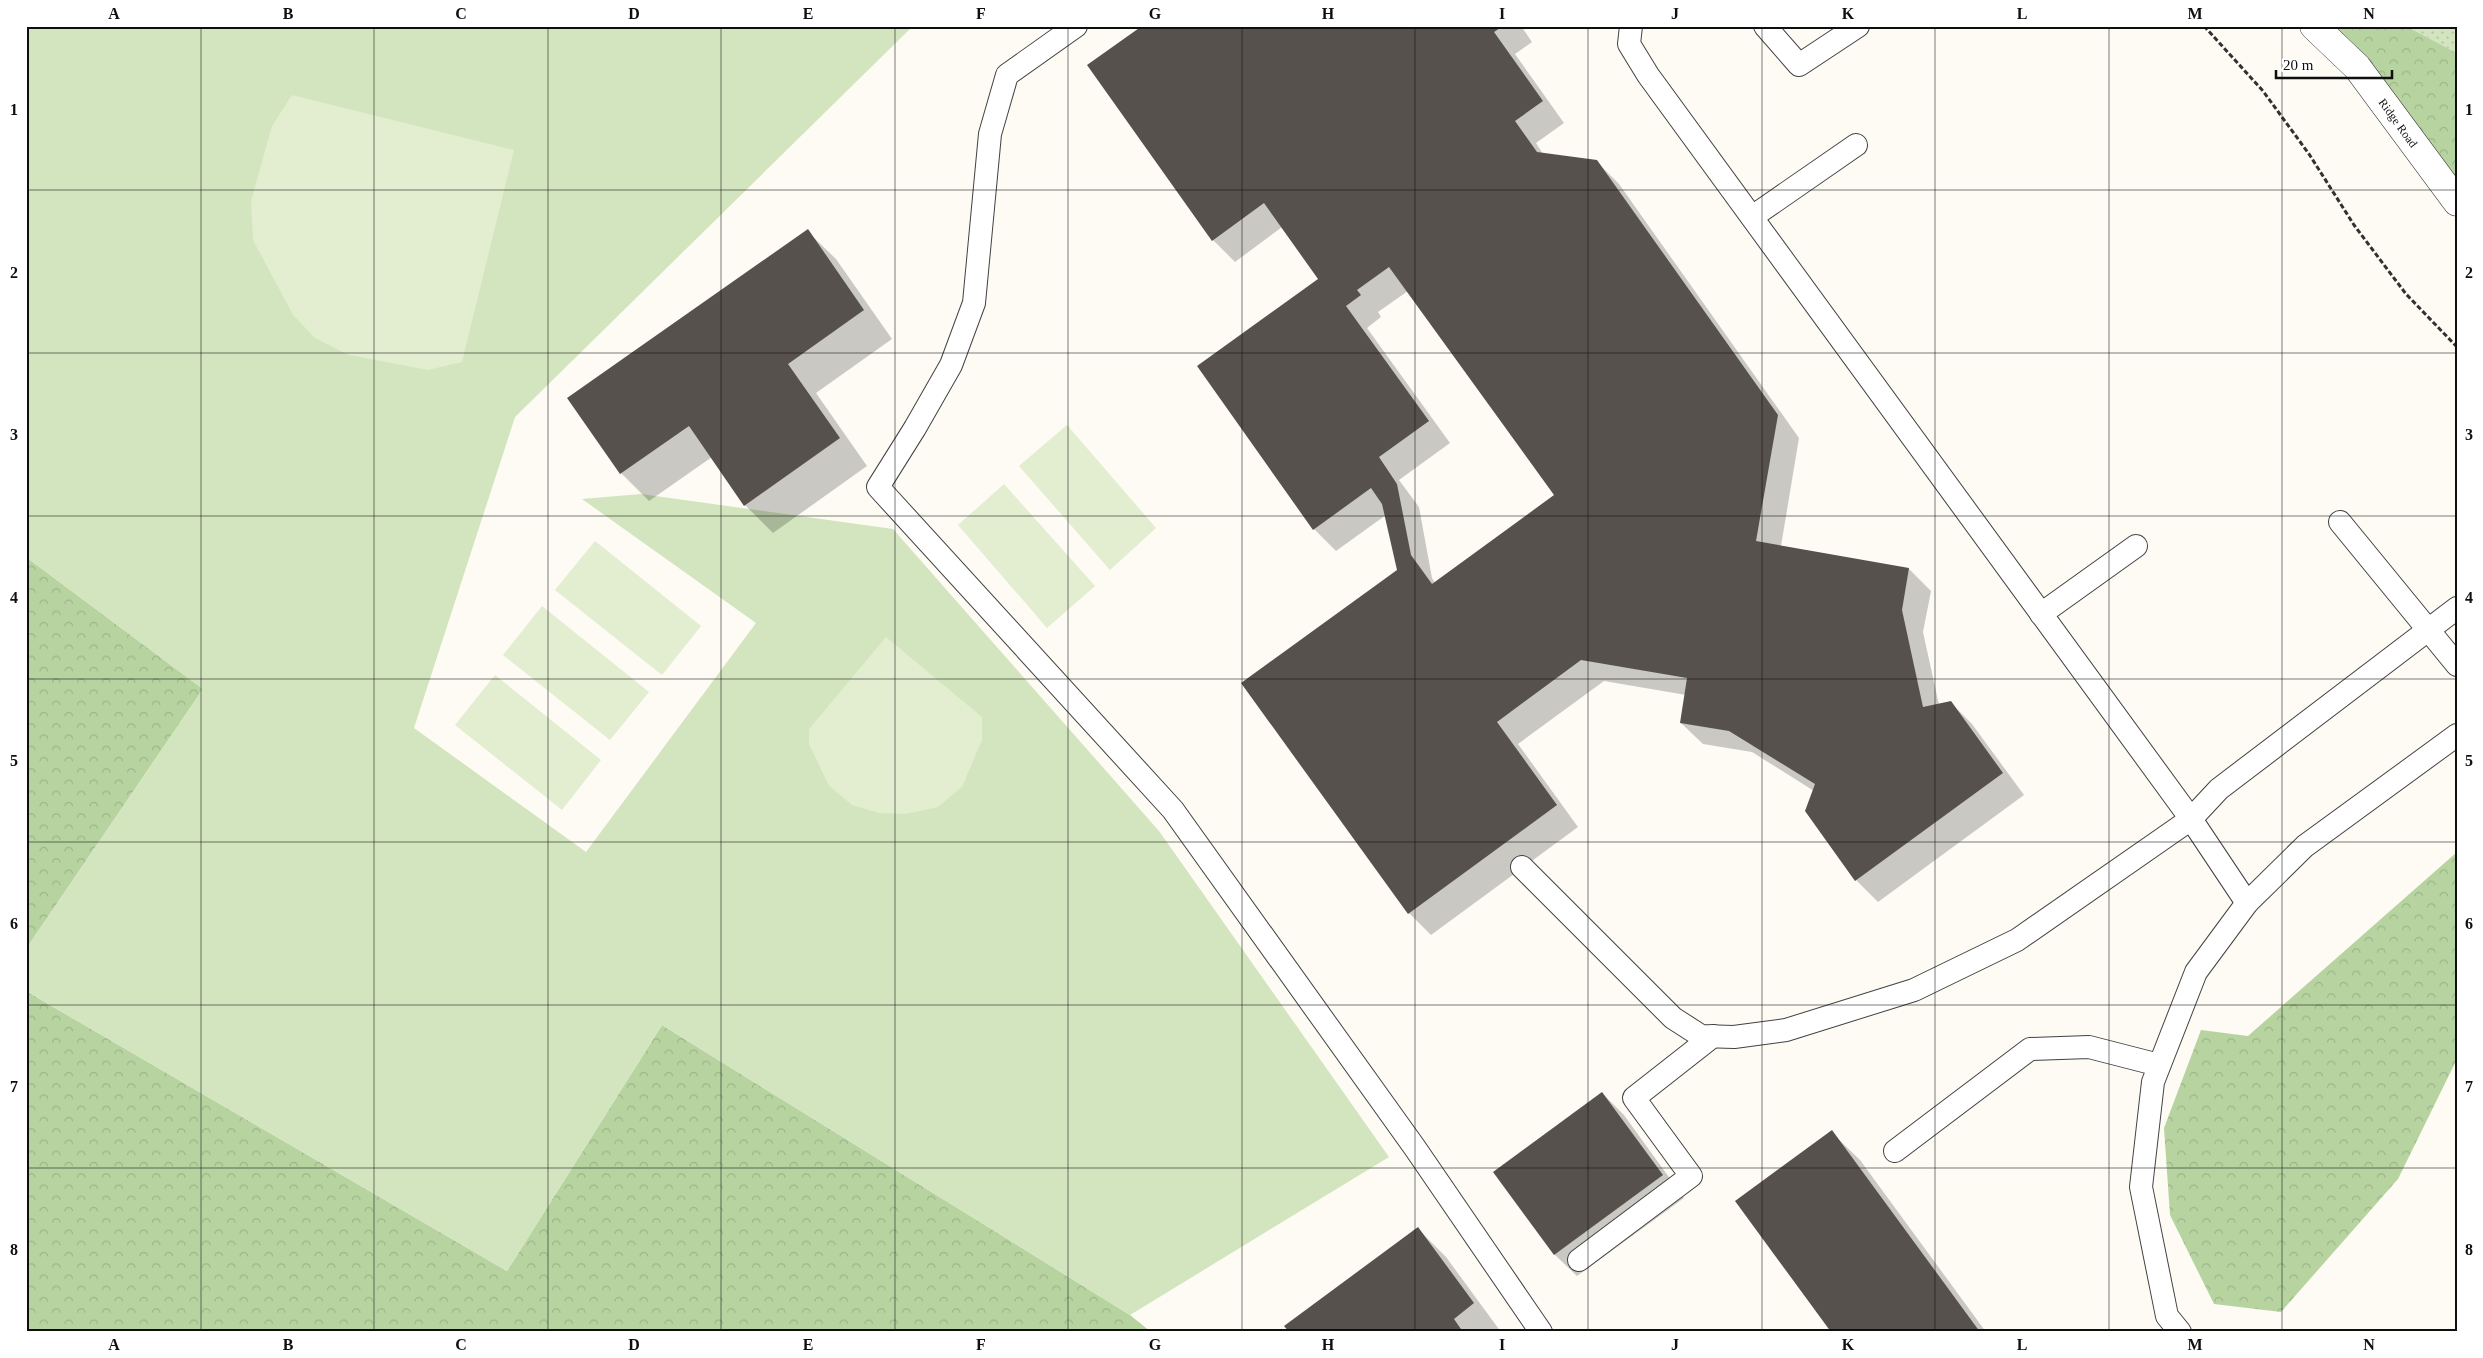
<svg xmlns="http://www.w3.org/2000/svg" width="2483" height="1358" font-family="'Times New Roman',serif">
  <defs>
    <pattern id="grass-dots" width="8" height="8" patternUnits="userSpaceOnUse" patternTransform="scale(1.25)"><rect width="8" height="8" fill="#d3e5bf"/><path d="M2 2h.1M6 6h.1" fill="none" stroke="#b4c3a3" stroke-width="1.8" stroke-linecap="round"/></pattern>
    <pattern id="forest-crowns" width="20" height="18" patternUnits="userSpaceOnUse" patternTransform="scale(1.25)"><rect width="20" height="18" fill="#b7d4a0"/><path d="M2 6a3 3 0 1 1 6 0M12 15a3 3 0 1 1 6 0" fill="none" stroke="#9cb589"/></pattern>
  </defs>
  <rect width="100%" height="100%" fill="#fdfbf3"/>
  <polygon fill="url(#grass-dots)" points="2406,26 2457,26 2457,53"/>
  <g fill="url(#forest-crowns)">
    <polygon points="2329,26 2406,26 2457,53 2457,201"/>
    <polygon points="26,557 203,689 26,949"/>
    <polygon points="2457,852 2457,1059 2398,1179 2281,1312 2214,1304 2170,1215 2164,1128 2201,1030 2248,1036"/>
    <polygon points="26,991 507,1271 662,1025 1130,1315 1151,1332 26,1332"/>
  </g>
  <polygon fill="#d3e5bf" points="26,26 913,26 515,417 414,728 586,852 756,623 582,499 641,494 893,529 1159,831 1389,1157 1130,1315 662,1025 507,1271 26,991 26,949 203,689 26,557"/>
  <g fill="#e3edd0">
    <polygon points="292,95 514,150 462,362 428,370 349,355 315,338 293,315 253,240 251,201 272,126"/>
    <polygon points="1067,425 1156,528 1110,570 1019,466"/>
    <polygon points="1004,484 1095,586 1047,628 958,525"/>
    <polygon points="595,541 701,626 662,675 555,590"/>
    <polygon points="542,606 649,692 610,740 503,655"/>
    <polygon points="886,637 982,717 982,740 962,787 938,807 906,814 879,813 852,805 829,786 809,744 809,729"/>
    <polygon points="495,675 601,760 562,810 455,725"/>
  </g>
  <g fill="#0003" fill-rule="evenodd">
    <path d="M1144,26H1521L1532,42L1515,54L1564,123L1536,143L1543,154L1596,161L1619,184L1799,438L1781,546L1909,569L1931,591L1923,632L1939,705L1950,702L1972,724L2024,795L1878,902L1856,880L1814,791L1752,752L1703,744L1681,723L1686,695L1604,681L1518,744L1578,827L1431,935L1409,913L1398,570L1386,515L1336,551L1314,529L1199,366L1320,280L1282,227L1235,262L1213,240ZM1408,291L1555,495L1435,583L1432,578L1419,507L1399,480L1450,443L1367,328L1381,317L1378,312Z"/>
    <polygon points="807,231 836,259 892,339 816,393 867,466 773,533 745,505 712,457 649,501 621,473"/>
    <polygon points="1602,1093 1624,1115 1684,1198 1577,1276 1555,1255 1495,1172"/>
    <polygon points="1831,1132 1860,1160 1986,1332 1833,1332"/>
    <polygon points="1418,1229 1446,1257 1501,1332 1290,1332"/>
  </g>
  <g fill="#57514d" fill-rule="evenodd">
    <path d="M1142,26H1503L1494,32L1543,101L1515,121L1537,152L1597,160L1778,415L1756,541L1909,568L1902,610L1923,707L1951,701L2003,773L1855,881L1805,811L1815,784L1729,731L1680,723L1687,678L1581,660L1497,722L1557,805L1408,914L1241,683L1397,570L1382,504L1371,488L1313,530L1197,366L1318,279L1264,203L1212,241L1087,65ZM1389,267L1554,495L1432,584L1411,555L1397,484L1379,457L1429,421L1346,306L1361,295L1357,290Z"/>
    <polygon points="808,229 864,310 788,364 840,438 744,506 689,426 620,474 567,398"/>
    <polygon points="1602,1092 1663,1175 1554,1255 1493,1172"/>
    <polygon points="1832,1130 1980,1332 1831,1332 1735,1201"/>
    <polygon points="1418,1227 1474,1303 1454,1319 1463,1332 1289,1332 1284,1326"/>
  </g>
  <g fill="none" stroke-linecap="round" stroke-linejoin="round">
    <g stroke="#424242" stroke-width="24">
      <g id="service">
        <polyline points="1076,26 1007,75 990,134 974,303 951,365 915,428 878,487 1173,810 1415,1148 1541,1332"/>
        <polyline points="1631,26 1629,44 1648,75 2191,819 2247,903"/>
        <polyline points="1765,26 1799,65 1858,26"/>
        <polyline points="1752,217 1856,145"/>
        <polyline points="2340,522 2457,665"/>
        <polyline points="2041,614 2136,546"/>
        <polyline points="1522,867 1673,1018 1701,1036 1734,1037 1786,1030 1914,990 2017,940 2191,819 2219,789 2457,608"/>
        <polyline points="1895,1151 2030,1049 2089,1047 2159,1065"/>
        <polyline points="1579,1260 1691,1176 1634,1098 1713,1036"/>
        <polyline points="2180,1332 2167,1316 2141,1187 2153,1082 2196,972 2247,903 2305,846 2457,735"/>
      </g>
    </g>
    <g stroke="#424242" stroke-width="29">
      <polyline id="tertiary" points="2314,26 2357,67 2457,202"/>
    </g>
    <polyline stroke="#313131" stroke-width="3" stroke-dasharray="5 2.5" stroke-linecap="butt" points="2204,26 2263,91 2309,154 2354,225 2406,294 2457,347"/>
    <use href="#service" stroke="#fff" stroke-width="22"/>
    <use href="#tertiary" stroke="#fff" stroke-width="28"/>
  </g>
  <path fill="none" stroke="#0f0f0f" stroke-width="1" stroke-opacity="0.55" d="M201,26V1332M374,26V1332M548,26V1332M721,26V1332M895,26V1332M1068,26V1332M1242,26V1332M1415,26V1332M1588,26V1332M1762,26V1332M1935,26V1332M2109,26V1332M2282,26V1332M26,190H2457M26,353H2457M26,516H2457M26,679H2457M26,842H2457M26,1005H2457M26,1168H2457"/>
  <g text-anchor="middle" stroke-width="5" stroke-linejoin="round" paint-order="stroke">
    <g font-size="12" fill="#0f0f0f" stroke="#fff">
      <text transform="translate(2398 123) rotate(54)" y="4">Ridge Road</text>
    </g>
  </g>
  <rect width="2483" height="1358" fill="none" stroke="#ffffff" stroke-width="55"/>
  <path d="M2276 70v8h116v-8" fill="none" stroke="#0f0f0f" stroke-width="2.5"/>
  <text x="2283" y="70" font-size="15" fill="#0f0f0f" stroke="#ffffff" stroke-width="4" paint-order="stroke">20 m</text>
  <rect x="28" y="28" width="2428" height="1302" fill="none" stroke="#0f0f0f" stroke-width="2"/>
  <g font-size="16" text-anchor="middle" font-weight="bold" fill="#0f0f0f">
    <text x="114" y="19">A</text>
    <text x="288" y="19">B</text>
    <text x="461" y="19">C</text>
    <text x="634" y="19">D</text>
    <text x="808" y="19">E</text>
    <text x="981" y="19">F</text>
    <text x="1155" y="19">G</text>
    <text x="1328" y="19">H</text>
    <text x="1502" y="19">I</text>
    <text x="1675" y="19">J</text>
    <text x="1848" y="19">K</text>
    <text x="2022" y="19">L</text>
    <text x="2195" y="19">M</text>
    <text x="2369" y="19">N</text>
    <text x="14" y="115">1</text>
    <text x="2469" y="115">1</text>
    <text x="14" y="278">2</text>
    <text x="2469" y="278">2</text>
    <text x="14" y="440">3</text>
    <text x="2469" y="440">3</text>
    <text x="14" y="603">4</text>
    <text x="2469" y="603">4</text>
    <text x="14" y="766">5</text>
    <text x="2469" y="766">5</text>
    <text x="14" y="929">6</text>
    <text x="2469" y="929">6</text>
    <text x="14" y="1092">7</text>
    <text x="2469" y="1092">7</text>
    <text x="14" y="1255">8</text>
    <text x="2469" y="1255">8</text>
    <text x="114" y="1350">A</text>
    <text x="288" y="1350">B</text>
    <text x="461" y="1350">C</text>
    <text x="634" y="1350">D</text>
    <text x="808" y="1350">E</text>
    <text x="981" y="1350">F</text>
    <text x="1155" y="1350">G</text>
    <text x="1328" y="1350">H</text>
    <text x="1502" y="1350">I</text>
    <text x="1675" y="1350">J</text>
    <text x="1848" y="1350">K</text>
    <text x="2022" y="1350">L</text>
    <text x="2195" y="1350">M</text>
    <text x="2369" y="1350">N</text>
  </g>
</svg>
